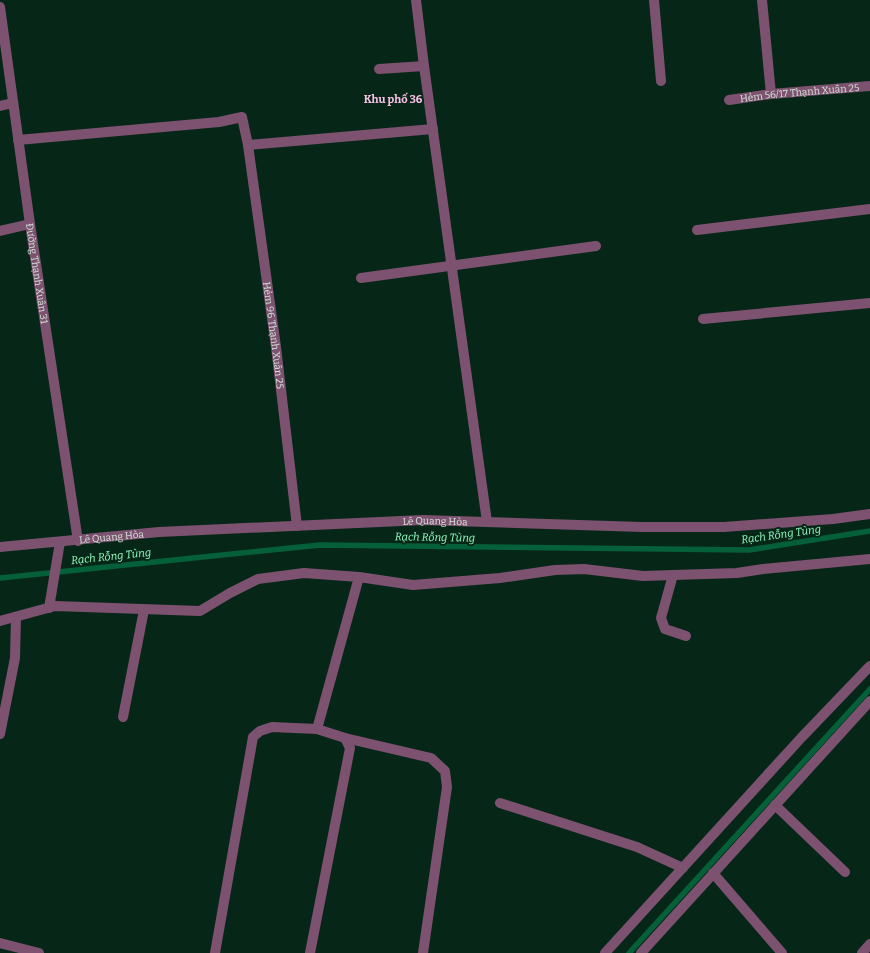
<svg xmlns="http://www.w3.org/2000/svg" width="870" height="953" font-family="Bitter,serif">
  <rect width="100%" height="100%" fill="#062717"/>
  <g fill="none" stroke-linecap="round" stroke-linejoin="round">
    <g stroke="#05603a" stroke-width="5.5">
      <polyline points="0,578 320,545 749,550 870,531"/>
      <polyline points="629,953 870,689"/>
    </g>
    <g stroke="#7d5270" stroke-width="10">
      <polyline points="416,0 424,66 487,522"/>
      <polyline points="654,0 661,81"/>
      <polyline points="762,0 771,94"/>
      <path id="s1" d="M0,7L30,224L78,541"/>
      <polyline points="379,69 424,66"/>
      <path id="s2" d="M729,100L771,94L870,86"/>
      <polyline points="0,106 13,103"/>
      <path id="s3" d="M18,140L219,122L242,117L248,145L276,347L297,526"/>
      <polyline points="248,145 433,129"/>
      <polyline points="697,230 870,209"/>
      <polyline points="0,231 30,224"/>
      <polyline points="361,278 596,246"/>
      <polyline points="703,319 870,303"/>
      <path id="s4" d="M0,547L159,532L423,520L642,527H724L833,519L870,514"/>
      <polyline points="673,575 661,618 665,629 686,636"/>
      <polyline points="49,608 60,542"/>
      <polyline points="0,621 55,606 200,611 230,593 258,579 304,573 359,577 413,585 500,578 555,570 584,569 643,576 737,573 763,569 870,559"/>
      <polyline points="123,717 144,610"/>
      <polyline points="317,729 359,577"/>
      <polyline points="0,734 15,658 16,617"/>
      <polyline points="345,738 431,758 445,771 447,787 423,953"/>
      <polyline points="500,803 637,847 683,868"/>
      <polyline points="775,805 845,872"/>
      <polyline points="713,873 782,953"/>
      <polyline points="0,943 39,953"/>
      <polyline points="215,953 253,737 260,731 272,727 317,729 345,738 350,748 310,953"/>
      <polyline points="605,953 801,738 870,666"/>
      <polyline points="641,953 870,701"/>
      <polyline points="862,953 870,944"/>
    </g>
  </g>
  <g text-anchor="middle" stroke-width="4" stroke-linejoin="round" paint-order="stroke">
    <g font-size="10" fill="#d2e4d8" stroke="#062717">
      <text dy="4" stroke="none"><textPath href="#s2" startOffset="71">Hẻm 56/17 Thạnh Xuân 25</textPath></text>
      <text dy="4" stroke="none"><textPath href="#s1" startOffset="269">Đường Thạnh Xuân 31</textPath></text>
      <text dy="4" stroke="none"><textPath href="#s3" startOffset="446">Hẻm 96 Thạnh Xuân 25</textPath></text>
      <text dy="4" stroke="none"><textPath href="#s4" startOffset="436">Lê Quang Hòa</textPath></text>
      <text dy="4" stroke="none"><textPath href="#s4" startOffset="112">Lê Quang Hòa</textPath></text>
    </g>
    <g font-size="11" font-weight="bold" fill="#fbc2e8" stroke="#062717">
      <text x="393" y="103">Khu phố 36</text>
    </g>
    <g font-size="11" font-style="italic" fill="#94fdc2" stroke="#062717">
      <text transform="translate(781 534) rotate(-8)" y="4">Rạch Rỗng Tùng</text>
      <text transform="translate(435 537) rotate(1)" y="4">Rạch Rỗng Tùng</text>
      <text transform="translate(111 556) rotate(-6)" y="4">Rạch Rỗng Tùng</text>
    </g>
  </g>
</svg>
